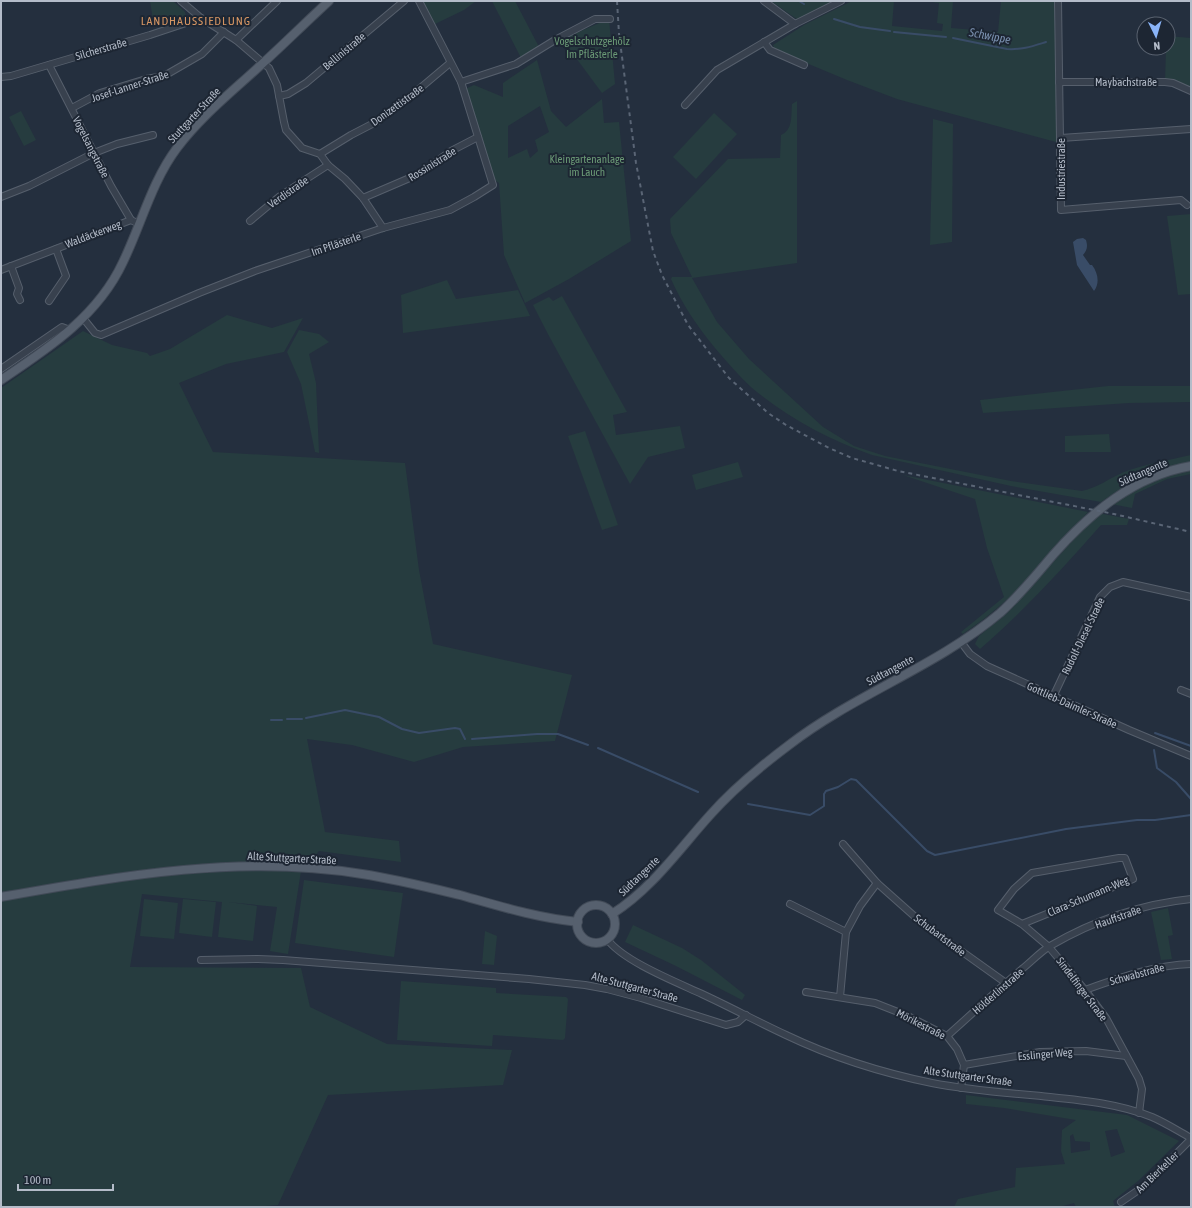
<svg xmlns="http://www.w3.org/2000/svg" width="1192" height="1208" font-family="'Asap Condensed',sans-serif">
  <rect width="100%" height="100%" fill="#242f3e"/>
  <g fill="#263c3f" fill-rule="evenodd">
    <polygon points="150,1 173,1 185,12 186,17 154,27"/>
    <polygon points="422,1 476,1 464,10 435,24"/>
    <polygon points="492,1 515,1 539,47 521,58"/>
    <polygon points="771,1 833,1 798,20"/>
    <polygon points="852,1 894,1 892,26 942,31 943,24 937,23 939,3 925,1 953,1 951,28 998,32 1001,1 1056,1 1056,142 897,99 847,80 775,50 773,45 804,25"/>
    <polygon points="609,19 615,84 602,93 562,39"/>
    <polygon points="1168,36 1191,38 1191,94 1165,82 1166,48 1168,48"/>
    <path d="M537,60L551,111L566,127L602,99L604,123L619,122L631,241L569,279L525,303L504,255L499,183L493,179L465,89L474,85L503,97V83ZM540,106L549,132L535,140L538,151L530,158L527,149L508,158V126Z"/>
    <path d="M797,101V263L692,278L717,322L749,359L823,427L854,446L885,456L1011,481L1082,491C1097,488 1110,478 1124,472C1145,464 1169,460 1191,455V462C1156,469 1130,482 1101,502L1011,486L872,455C829,440 787,417 752,388C739,376 727,362 715,348C697,326 682,304 671,279L672,277H692L671,233L670,219L728,159L780,158L781,135C793,130 791,116 792,104Z"/>
    <polygon points="21,111 36,140 24,146 9,117"/>
    <polygon points="714,113 737,134 696,179 673,157"/>
    <polygon points="933,119 953,124 952,242 930,245"/>
    <polygon points="1191,214 1191,294 1178,295 1167,216"/>
    <polygon points="447,280 456,299 518,290 530,316 403,333 401,295"/>
    <polygon points="562,296 627,412 613,415 616,435 680,426 685,448 648,457 630,484 549,336 533,305 549,297 553,301"/>
    <polygon points="227,315 272,328 303,318 284,352 226,364 179,383 213,452 405,463 419,570 433,644 572,675 555,741 463,747 414,762 352,745 307,739 325,832 399,841 401,862 319,851 301,871 288,954 270,951 277,907 228,902 257,906 253,941 218,937 222,902 142,894 130,967 301,968 310,1007 387,1044 512,1050 503,1085 328,1095 278,1205 254,1207 1,1207 1,388 83,331 112,345 147,353 150,356 170,349"/>
    <polygon points="299,330 319,334 329,342 309,354 316,383 319,453 315,452 301,384 287,352"/>
    <polygon points="1108,386 1191,386 1191,402 1129,403 983,413 980,400"/>
    <polygon points="585,431 618,525 602,530 568,436"/>
    <polygon points="1109,434 1111,452 1065,452 1065,436"/>
    <polygon points="738,462 743,477 696,490 692,475"/>
    <path d="M1191,469V474L1167,479L1135,494L1132,508L1111,504C1137,490 1162,475 1191,469Z"/>
    <polygon points="903,475 1088,512 1014,594 984,619 963,634 961,632 1004,597 987,548 975,499"/>
    <path d="M1098,513L1129,519L1127,525H1101C1063,568 1024,611 980,649L975,644L979,636L1006,614Z"/>
    <polygon points="304,880 403,893 394,957 295,943"/>
    <polygon points="144,899 178,903 174,939 140,936"/>
    <polygon points="183,899 216,902 212,937 179,933"/>
    <polygon points="1168,908 1173,935 1168,936 1172,959 1161,960 1151,912"/>
    <polygon points="633,925 682,948 701,960 745,995 742,1000 676,966 625,942"/>
    <polygon points="485,931 497,936 494,965 482,964"/>
    <polygon points="401,981 496,988 496,993 566,997 568,999 565,1038 563,1040 493,1035 492,1046 397,1040"/>
    <path d="M966,1095L1127,1115L1179,1141L1138,1181L1113,1201L1115,1207H1076L1074,1203L1059,1207H954L958,1199L1015,1187L1016,1168L1065,1164L1061,1151L1062,1130L1076,1120L1004,1108L966,1104ZM1117,1129L1125,1152L1111,1157L1105,1131ZM1073,1134L1075,1141L1090,1142V1150L1071,1153L1070,1136Z"/>
  </g>
  <path fill="#394c67" d="M1083,238L1086,240C1088,247 1087,250 1083,255L1090,265H1092C1098,273 1100,283 1094,291L1077,265L1073,242L1077,239Z"/>
  <g fill="none" stroke-linecap="round" stroke-linejoin="round">
    <g stroke="#394c67" stroke-width="2">
      <polyline points="799,1 804,4"/>
      <polyline points="834,19 860,27 890,31"/>
      <polyline points="894,32 946,37"/>
      <path d="M953,38L1007,49C1022,50 1033,46 1046,42"/>
      <polyline points="306,718 345,710 379,717 402,729 419,733 455,728 460,729 465,739"/>
      <polyline points="287,719 302,719"/>
      <polyline points="271,720 282,720"/>
      <polyline points="1155,733 1191,746 1191,744"/>
      <polyline points="472,739 537,734 558,734 588,745"/>
      <polyline points="598,748 698,792"/>
      <polyline points="1154,750 1157,768 1176,782 1191,799"/>
      <polyline points="748,804 810,815 824,806 824,794 826,791 838,787 851,779 856,780 927,851 935,855 1066,829 1137,820 1155,820 1191,815"/>
    </g>
    <g stroke="#565f6c" stroke-width="8">
      <g id="minor">
        <polyline points="181,1 201,18 236,40 269,68 277,85 284,122 286,130 302,148 320,154 328,165 345,179 363,198 383,228"/>
        <polyline points="764,1 795,24"/>
        <polyline points="1058,1 1061,210 1181,200 1187,205"/>
        <polyline points="236,40 277,1"/>
        <polyline points="764,42 770,50 804,65"/>
        <polyline points="49,65 111,186 131,220 139,224"/>
        <polyline points="1,77 11,76 150,35 201,18"/>
        <polyline points="461,82 516,64 555,40 595,19 610,19"/>
        <polyline points="1059,82 1165,82 1173,83 1191,91"/>
        <polyline points="279,96 288,94 306,83 404,1"/>
        <polyline points="685,105 717,70 795,24 841,1"/>
        <polyline points="72,108 100,93 146,79 164,76 202,54 224,32"/>
        <polyline points="1061,138 1191,129"/>
        <polyline points="320,154 351,135 376,122 412,95 450,63"/>
        <polyline points="1,197 29,186 94,153 117,144 153,135"/>
        <polyline points="363,198 419,174 451,151 478,137"/>
        <polyline points="250,221 280,196 328,165"/>
        <polyline points="11,266 19,288 17,294 20,300"/>
        <polyline points="1,270 131,220"/>
        <polyline points="49,301 66,276 56,249"/>
        <polyline points="83,318 95,333 101,335 199,293 255,271 383,228 450,210 474,197 493,185 461,82 419,1"/>
        <polyline points="1,369 62,327 70,330"/>
        <polyline points="961,642 970,654 987,666 1129,730 1191,756"/>
        <polyline points="1181,690 1191,694"/>
        <polyline points="1053,697 1100,597 1110,587 1123,582 1191,597"/>
        <polyline points="843,844 877,883 922,923 1006,983"/>
        <polyline points="790,904 846,932"/>
        <polyline points="1022,924 1133,879 1125,858 1119,858 1032,873 1014,889 998,910 1022,924 1049,947 1085,990 1106,1018 1139,1079 1142,1089 1139,1113"/>
        <path d="M607,939C623,961 676,982 702,994C730,1007 758,1022 786,1035C832,1057 883,1073 932,1083C968,1090 1005,1093 1041,1096C1079,1100 1117,1103 1152,1117C1166,1123 1178,1131 1191,1138"/>
        <polyline points="201,960 258,959 283,960 529,979 585,985 607,989 641,998 726,1025 738,1022 746,1015"/>
        <path d="M1085,990C1119,978 1154,965 1191,964"/>
        <polyline points="806,992 875,1003 908,1016 947,1036 957,1049 964,1065 961,1088"/>
        <polyline points="840,997 846,932 860,906 877,883"/>
        <path d="M947,1036C972,1014 996,991 1022,969C1031,962 1040,952 1050,946C1093,921 1142,904 1191,899"/>
        <polyline points="964,1065 1040,1052 1086,1051 1126,1056"/>
        <polyline points="1121,1202 1143,1187 1191,1139"/>
      </g>
    </g>
    <g stroke="#414a57" stroke-width="10">
      <g id="major">
        <path d="M1,380C49,348 98,316 123,262C141,225 152,181 177,148C202,115 233,91 263,63C285,43 307,21 329,1"/>
        <path d="M1,897C120,876 241,854 362,874C395,879 427,887 460,895C499,906 537,918 578,922"/>
        <circle cx="596" cy="924" r="19"/>
        <path d="M612,914C652,889 680,848 711,814C734,788 761,766 789,745C855,694 936,667 1000,613C1020,595 1036,575 1053,555C1090,513 1134,476 1191,466"/>
      </g>
    </g>
    <use href="#minor" stroke="#38414e" stroke-width="6"/>
    <use href="#major" stroke="#56606e" stroke-width="8"/>
    <polyline stroke="#5a6575" stroke-width="2" stroke-dasharray="4 4" stroke-linecap="butt" points="617,1 619,34 636,163 653,251 662,275 688,325 729,378 768,413 786,425 829,448 852,458 898,471 1114,514 1191,532"/>
  </g>
  <g text-anchor="middle" stroke-width="4" stroke-linejoin="round" paint-order="stroke">
    <g font-size="11" fill="#6b9a76" stroke="#1d2633">
      <text x="592" y="45">Vogelschutzgehölz<tspan x="592" dy="13">Im Pflästerle</tspan></text>
      <text x="587" y="163">Kleingartenanlage<tspan x="587" dy="13">im Lauch</tspan></text>
    </g>
    <g font-size="11" fill="#b4bcc9" stroke="#1d2633">
      <text transform="translate(101 49) rotate(-16)" y="4">Silcherstraße</text>
      <text transform="translate(344 51) rotate(-40)" y="4">Bellinistraße</text>
      <text x="1126" y="86">Maybachstraße</text>
      <text transform="translate(130 86) rotate(-18)" y="4">Josef-Lanner-Straße</text>
      <text transform="translate(397 105) rotate(-36)" y="4">Donizettistraße</text>
      <text transform="translate(194 115) rotate(-47)" y="4">Stuttgarter Straße</text>
      <text transform="translate(91 147) rotate(63)" y="4">Vogelsangstraße</text>
      <text transform="translate(432 164) rotate(-32)" y="4">Rossinistraße</text>
      <text transform="translate(1061 169) rotate(-90)" y="4">Industriestraße</text>
      <text transform="translate(288 192) rotate(-35)" y="4">Verdistraße</text>
      <text transform="translate(93 234) rotate(-21)" y="4">Waldäckerweg</text>
      <text transform="translate(336 244) rotate(-19)" y="4">Im Pflästerle</text>
      <text transform="translate(1143 472) rotate(-24)" y="4">Südtangente</text>
      <text transform="translate(1083 636) rotate(-64)" y="4">Rudolf-Diesel-Straße</text>
      <text transform="translate(890 670) rotate(-28)" y="4">Südtangente</text>
      <text transform="translate(1072 705) rotate(24)" y="4">Gottlieb-Daimler-Straße</text>
      <text transform="translate(292 858) rotate(3)" y="4">Alte Stuttgarter Straße</text>
      <text transform="translate(639 876) rotate(-44)" y="4">Südtangente</text>
      <text transform="translate(1088 896) rotate(-23)" y="4">Clara-Schumann-Weg</text>
      <text transform="translate(1118 917) rotate(-20)" y="4">Hauffstraße</text>
      <text transform="translate(940 935) rotate(37)" y="4">Schubartstraße</text>
      <text transform="translate(1137 974) rotate(-15)" y="4">Schwabstraße</text>
      <text transform="translate(635 987) rotate(15)" y="4">Alte Stuttgarter Straße</text>
      <text transform="translate(1082 989) rotate(53)" y="4">Sindelfinger Straße</text>
      <text transform="translate(998 991) rotate(-41)" y="4">Hölderlinstraße</text>
      <text transform="translate(921 1024) rotate(27)" y="4">Mörikestraße</text>
      <text transform="translate(1045 1054) rotate(-5)" y="4">Esslinger Weg</text>
      <text transform="translate(968 1076) rotate(8)" y="4">Alte Stuttgarter Straße</text>
      <text transform="translate(1157 1172) rotate(-44)" y="4">Am Bierkeller</text>
    </g>
    <g font-size="12" letter-spacing="1" fill="#d59563" stroke="#1d2633">
      <text x="196" y="25">LANDHAUSSIEDLUNG</text>
    </g>
    <g font-size="12" font-style="italic" fill="#7c92b1" stroke="#1d2633">
      <text transform="translate(990 36) rotate(11)" y="4">Schwippe</text>
    </g>
  </g>
  <rect width="1192" height="1208" fill="none" stroke="#b4bcc9" stroke-width="4"/>
  <g transform="translate(1156 36) rotate(175)"><circle r="19" fill="#1d2633" stroke="#59626f"/>
  <path d="M0-3L7 15L0 10L-7 15Z" fill="#8ab4f8"/>
  <text y="-6" font-size="11" font-weight="bold" text-anchor="middle" fill="#b4bcc9">N</text>
  </g>
  <path d="M18 1184v6h95v-6" fill="none" stroke="#b4bcc9" stroke-width="2"/>
  <text x="24" y="1184" font-size="12" fill="#b4bcc9" stroke="#1d2633" stroke-width="3" paint-order="stroke">100 m</text>
</svg>
